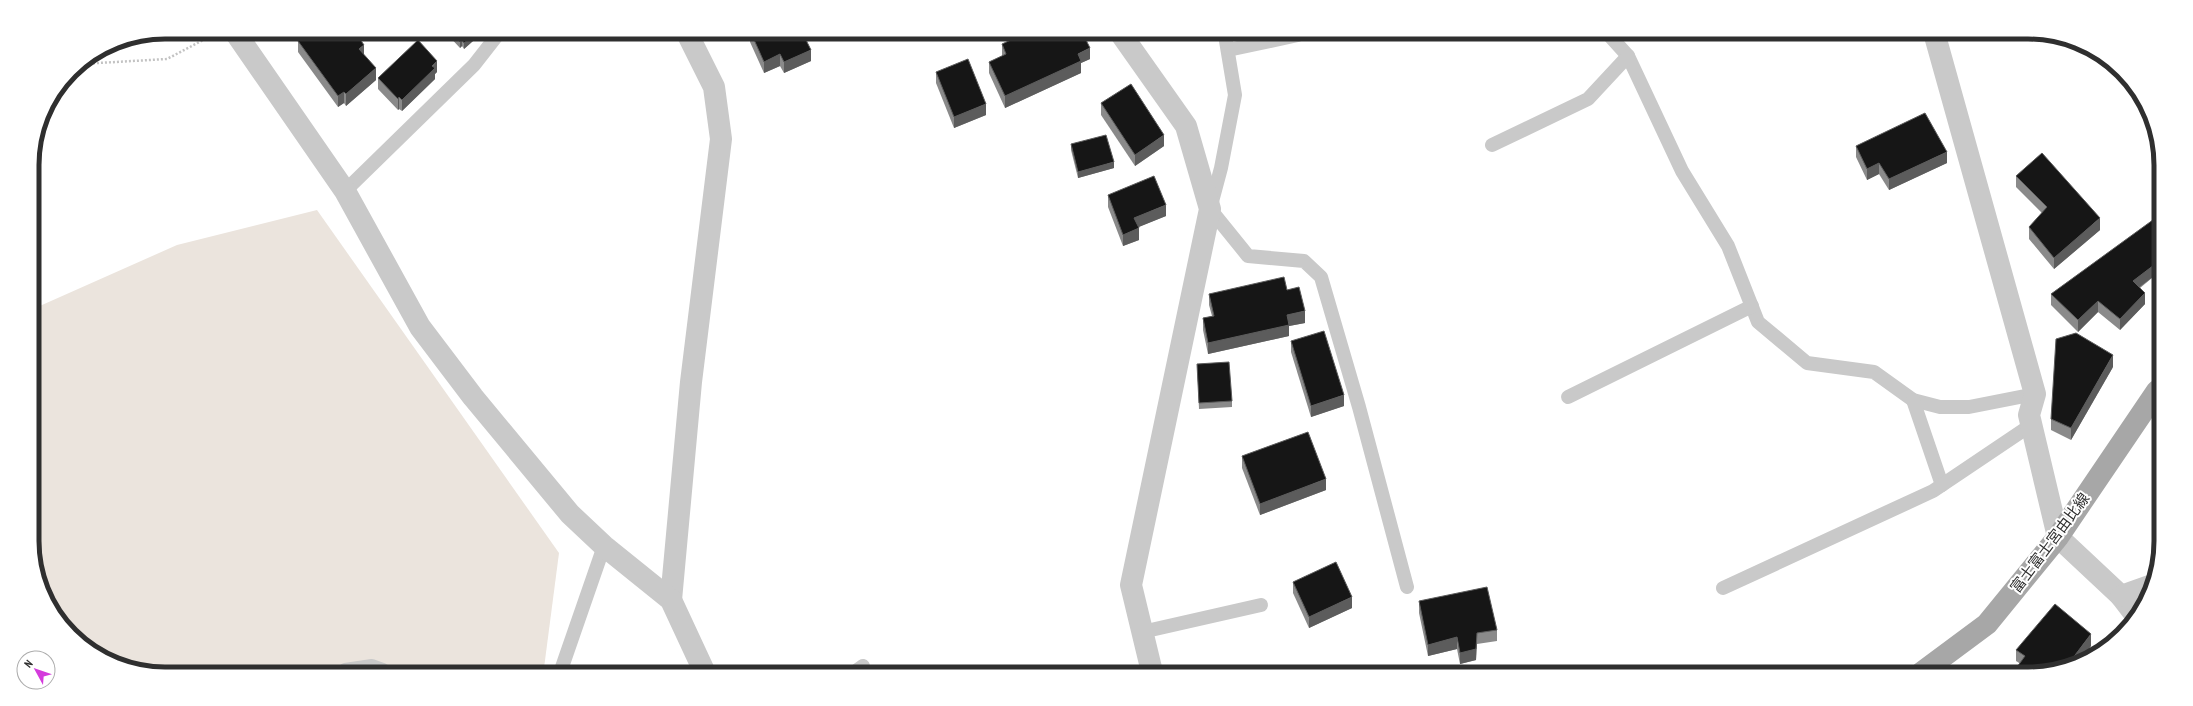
<svg xmlns="http://www.w3.org/2000/svg" width="2193" height="706" font-family="'PT Sans Narrow','Noto Sans JP',sans-serif">
  <rect width="100%" height="100%" fill="#fff"/>
  <polygon fill="#ebe4dd" points="317,210 559,553 544,668 539,670 130,669 98,656 65,629 35,567 33,309 177,245"/>
  <g fill="none" stroke-linecap="round" stroke-linejoin="round">
    <polyline stroke="#c3c3c3" stroke-width="2.5" stroke-dasharray="2 2" stroke-linecap="butt" points="81,64 167,59 207,38"/>
    <g stroke="#c9c9c9" stroke-width="14">
      <polyline points="1225,35 1235,95 1221,168 1210,209 1248,256 1304,261 1321,277 1359,407 1407,587"/>
      <polyline points="1609,35 1628,56 1682,171 1728,246 1758,322 1807,363 1874,372 1913,400 1940,407 1969,407 2035,394"/>
      <polyline points="1228,50 1298,35"/>
      <polyline points="1492,145 1588,99 1628,56"/>
      <polyline points="345,191 474,65 499,33"/>
      <polyline points="1568,397 1752,306"/>
      <polyline points="1913,400 1942,485"/>
      <polyline points="1723,588 1933,491 2031,425"/>
      <polyline points="1142,632 1261,605"/>
      <polyline points="345,670 372,666 383,670"/>
      <polyline points="561,670 604,546"/>
      <polyline points="856,671 863,666"/>
    </g>
    <g stroke="#c9c9c9" stroke-width="22">
      <polyline points="1121,34 1186,126 1210,209 1131,585 1152,672"/>
      <polyline points="1935,36 2035,394 2029,415 2058,537 2121,596 2137,617"/>
      <polyline points="2121,596 2152,585"/>
      <polyline points="671,600 691,382 721,139 714,87 687,33"/>
    </g>
    <polyline stroke="#c9c9c9" stroke-width="22" points="235,32 345,191 420,327 473,397 570,514 604,546 671,600 704,671"/>
    <polyline stroke="#a7a7a7" stroke-width="22" points="1921,673 1987,624 2058,537 2157,391"/>
  </g>
  <g fill="#8a8a8a">
    <polygon points="446,33 482,33 464,49 462,46 460,48"/>
    <polygon points="750,33 803,34 811,61 784,73 780,66 764,73 750,42"/>
    <polygon points="298,41 364,55 376,80 346,106 344,103 338,107 298,52"/>
    <polygon points="1002,44 1090,59 1081,63 1081,73 1005,108 989,73 989,62 1002,56"/>
    <polygon points="437,72 435,74 435,79 402,111 399,109 398,110 378,89 378,78"/>
    <polygon points="936,72 986,115 954,128 936,83"/>
    <polygon points="1101,103 1164,146 1135,166 1101,115"/>
    <polygon points="1071,144 1114,168 1078,178 1071,150"/>
    <polygon points="1856,146 1947,163 1889,190 1879,174 1867,180 1856,157"/>
    <polygon points="2016,176 2100,230 2054,269 2029,239 2029,227 2042,213 2016,187"/>
    <polygon points="1108,195 1166,216 1138,227 1139,240 1123,246 1108,207"/>
    <polygon points="2158,218 2158,273 2140,288 2145,304 2120,330 2098,312 2078,332 2051,305 2051,294"/>
    <polygon points="1287,290 1305,323 1289,326 1289,336 1208,354 1203,330 1203,318 1212,316 1209,305 1209,294"/>
    <polygon points="1291,341 1344,406 1311,417 1291,352"/>
    <polygon points="1197,364 1232,401 1232,407 1199,409"/>
    <polygon points="2113,367 2071,440 2051,430 2051,419"/>
    <polygon points="1242,456 1326,490 1260,515 1242,468"/>
    <polygon points="1293,582 1352,608 1309,628 1293,593"/>
    <polygon points="1419,601 1497,630 1497,641 1477,644 1476,660 1460,664 1457,649 1428,656 1419,613"/>
    <polygon points="2091,646 2076,665 2037,674 2016,661 2016,650"/>
  </g>
  <g fill="#5c5c5c">
    <polygon points="476,33 482,33 464,49 464,43"/>
    <polygon points="462,40 462,46 460,48 460,42"/>
    <polygon points="364,45 364,56 359,49"/>
    <polygon points="1090,48 1090,59 1081,63 1081,73 1005,108 1005,96 1078,54"/>
    <polygon points="811,50 811,61 784,73 784,62"/>
    <polygon points="780,54 780,66 764,73 764,62"/>
    <polygon points="437,61 437,72 435,74 435,79 402,111 402,100"/>
    <polygon points="376,68 376,80 346,106 346,94"/>
    <polygon points="344,92 344,103 338,107 338,96"/>
    <polygon points="399,97 399,109 398,110 398,99"/>
    <polygon points="986,104 986,115 954,128 954,117"/>
    <polygon points="1164,135 1164,146 1135,166 1135,155"/>
    <polygon points="1947,152 1947,163 1889,190 1889,179"/>
    <polygon points="1114,162 1114,168 1078,178 1078,172"/>
    <polygon points="1879,163 1879,174 1867,180 1867,169"/>
    <polygon points="1166,205 1166,216 1134,229 1134,218"/>
    <polygon points="2100,218 2100,230 2054,269 2054,258"/>
    <polygon points="1139,228 1139,240 1123,246 1123,235"/>
    <polygon points="2158,262 2158,273 2133,292 2133,281"/>
    <polygon points="2145,293 2145,304 2120,330 2120,319"/>
    <polygon points="2098,301 2098,312 2078,332 2078,320"/>
    <polygon points="1305,311 1305,323 1289,326 1289,336 1208,354 1208,343 1287,315"/>
    <polygon points="2113,355 2113,367 2071,440 2071,428"/>
    <polygon points="1344,395 1344,406 1311,417 1311,406"/>
    <polygon points="1326,479 1326,490 1260,515 1260,504"/>
    <polygon points="1352,597 1352,608 1309,628 1309,617"/>
    <polygon points="1477,633 1476,660 1460,664 1460,653"/>
    <polygon points="2091,634 2091,646 2076,665 2066,667"/>
    <polygon points="1457,637 1457,649 1428,656 1428,645"/>
  </g>
  <g fill="#161616" stroke="#5c5c5c">
    <polygon points="310,32 355,32 364,45 359,49 376,68 346,94 344,92 338,96 298,41"/>
    <polygon points="451,33 476,33 464,43 462,40 460,42"/>
    <polygon points="751,33 803,34 811,50 784,62 780,54 764,62"/>
    <polygon points="1024,34 1083,34 1090,48 1078,54 1081,61 1005,96 989,62 1006,54 1002,44"/>
    <polygon points="418,40 437,61 432,66 435,68 402,100 399,97 398,99 378,78"/>
    <polygon points="968,59 986,104 954,117 936,72"/>
    <polygon points="1131,84 1164,135 1135,155 1101,103"/>
    <polygon points="1925,113 1947,152 1889,179 1879,163 1867,169 1856,146"/>
    <polygon points="1106,135 1114,162 1078,172 1071,144"/>
    <polygon points="2042,153 2100,218 2054,258 2029,227 2047,207 2016,176"/>
    <polygon points="1154,176 1166,205 1134,218 1139,228 1123,235 1108,195"/>
    <polygon points="2157,217 2158,218 2158,262 2133,281 2145,293 2120,319 2098,301 2078,320 2051,294"/>
    <polygon points="1284,277 1287,290 1299,287 1305,311 1287,315 1289,325 1208,343 1203,318 1214,316 1209,294"/>
    <polygon points="1324,331 1344,395 1311,406 1291,341"/>
    <polygon points="2076,333 2113,355 2071,428 2051,419 2056,339"/>
    <polygon points="1229,362 1232,401 1199,403 1197,364"/>
    <polygon points="1308,432 1326,479 1260,504 1242,456"/>
    <polygon points="1336,562 1352,597 1309,617 1293,582"/>
    <polygon points="1487,587 1497,630 1477,633 1476,649 1460,653 1457,637 1428,645 1419,601"/>
    <polygon points="2055,604 2091,634 2066,667 2037,674 2012,674 2025,656 2016,650"/>
  </g>
  <g text-anchor="middle" stroke-width="4" stroke-linejoin="round" paint-order="stroke">
    <g font-size="15" fill="#2f2f2f" stroke="#fff">
      <text transform="translate(2050 543) rotate(-53)" y="5">富士富士宮由比線</text>
    </g>
  </g>
  <path d="M0 0H2193V706H0ZM165 39H2028A126 126 0 0 1 2154 165V541A126 126 0 0 1 2028 667H165A126 126 0 0 1 39 541V165A126 126 0 0 1 165 39Z" fill="#fff" fill-rule="evenodd"/>
  <path fill="none" stroke="#2f2f2f" stroke-width="5" d="M165 39H2028A126 126 0 0 1 2154 165V541A126 126 0 0 1 2028 667H165A126 126 0 0 1 39 541V165A126 126 0 0 1 165 39Z"/>
  <g transform="translate(36 670) rotate(310)"><circle r="19" fill="#ffffff" stroke="#acacac"/>
  <path d="M0-3L7 15L0 10L-7 15Z" fill="#d43bdc"/>
  <text y="-6" font-size="11" font-weight="bold" text-anchor="middle" fill="#2f2f2f">N</text>
  </g>
</svg>
